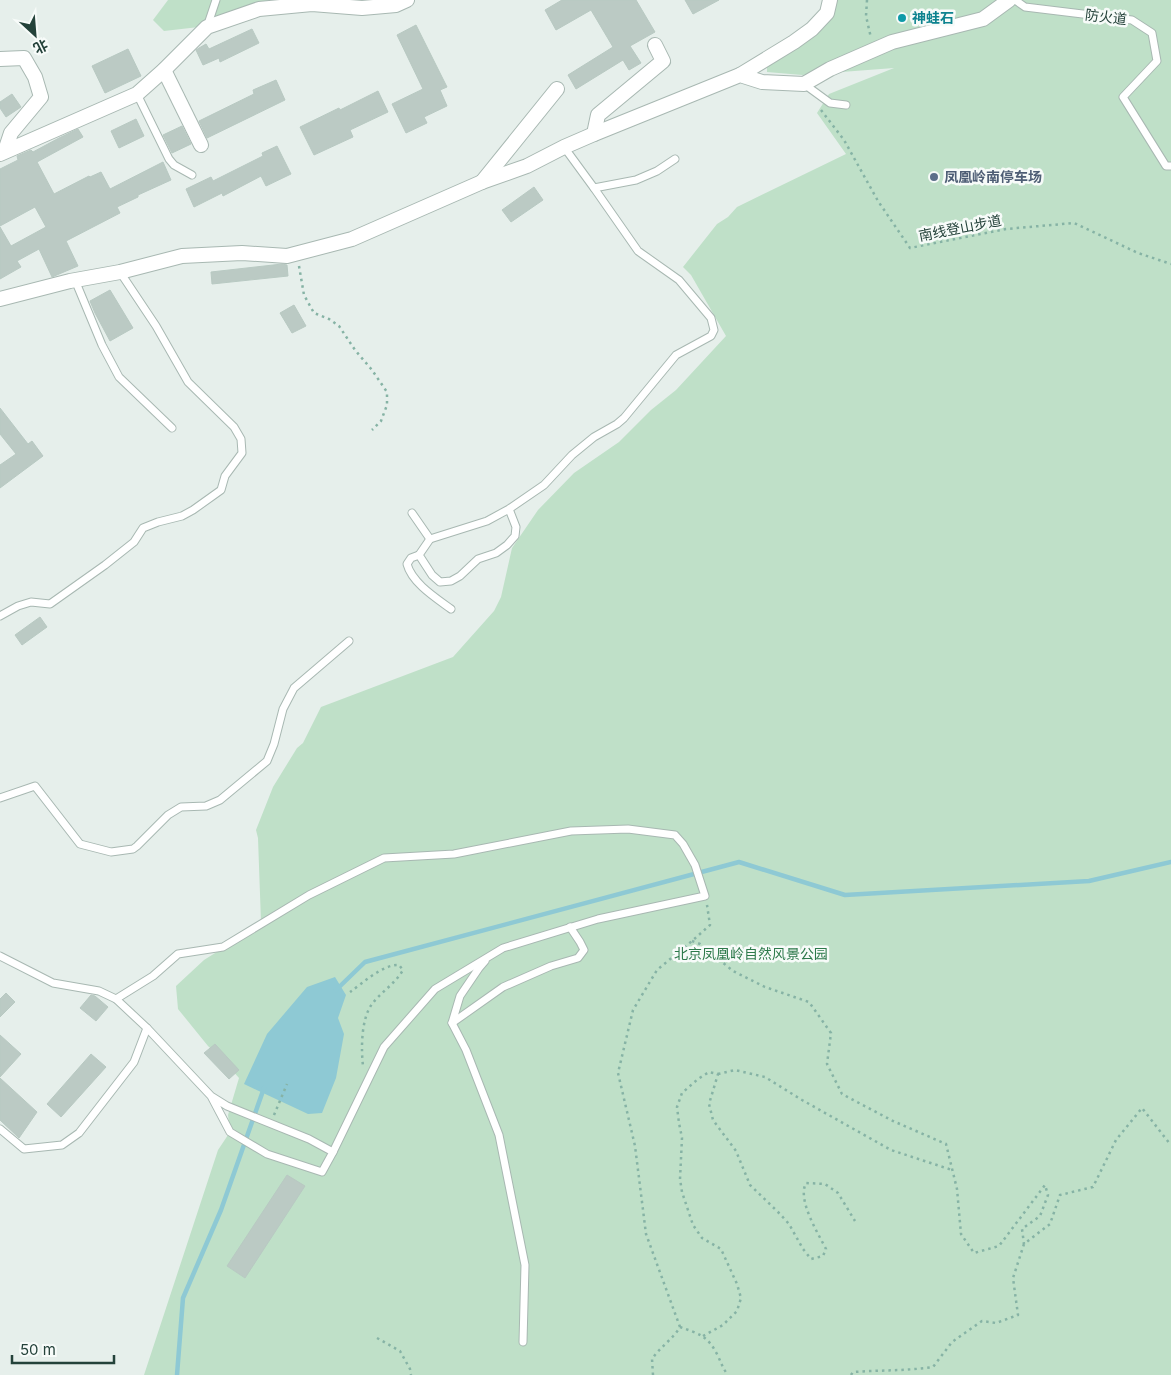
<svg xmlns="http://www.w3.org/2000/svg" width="1171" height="1375" font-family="Inter,'Noto Sans SC',sans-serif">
  <rect width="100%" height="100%" fill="#e6efeb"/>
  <g fill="#bfe0c8">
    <polygon points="168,0 397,0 251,14 199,27 164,31 153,20"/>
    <polygon points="833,0 1171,0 1171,1375 144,1375 218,1150 230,1132 228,1115 239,1078 225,1062 208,1046 178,1009 176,986 204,960 250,931 261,922 258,838 256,830 273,787 297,748 303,743 321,707 453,657 494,611 501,597 512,548 538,510 574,473 619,442 651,410 676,390 726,336 691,275 683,267 717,224 728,217 737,207 846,154 817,113 829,94 894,68 802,75 767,72 767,62"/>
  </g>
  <polygon fill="#8ec9d4" points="335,977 346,995 338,1018 344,1034 336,1078 322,1113 308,1114 244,1084 267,1034 307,987"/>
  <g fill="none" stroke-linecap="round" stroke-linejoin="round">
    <g stroke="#8ec9d4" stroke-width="4.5">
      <polyline points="336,990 365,962 739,862 845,895 1089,881 1171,862"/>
      <polyline points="177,1375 183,1298 221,1210 264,1088"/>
    </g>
  </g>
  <g fill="#bbcac4" stroke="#b8c9c2">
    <polygon points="562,0 636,0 655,32 630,46 641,63 629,70 623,60 576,89 568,75 613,47 591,10 556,30 545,10"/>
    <polygon points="685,0 719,0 693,14"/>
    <polygon points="416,25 447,87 440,90 447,106 424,117 427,123 406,133 392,104 423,89 397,35"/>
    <polygon points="252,29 259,43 220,62 219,58 203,65 196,50 199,48 206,44 209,49"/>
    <polygon points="128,49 141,76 105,93 92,66"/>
    <polygon points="276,80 285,100 207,138 199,121 254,94 253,90"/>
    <polygon points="378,91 388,112 350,130 353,137 314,155 300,127 339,108 340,110"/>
    <polygon points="12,94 21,107 6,117 0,108 0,102"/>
    <polygon points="136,119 144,136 119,148 111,131"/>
    <polygon points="182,126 191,144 172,153 163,135"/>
    <polygon points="78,129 83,137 37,162 54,194 89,176 90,177 101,172 110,189 163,162 171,180 138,195 138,197 117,207 120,213 66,241 78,266 52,277 39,249 17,261 21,267 0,279 0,227 11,246 46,227 35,207 0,226 0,169 18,160 17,156 31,150 33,152 59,138"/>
    <polygon points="277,146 291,174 266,186 261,176 223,196 222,193 194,207 186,189 211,177 213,181 263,156 262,153"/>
    <polygon points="534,187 543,200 511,222 502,210"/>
    <polygon points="282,264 287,265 288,276 212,284 211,272"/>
    <polygon points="110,290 133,328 110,341 95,313 90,301"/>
    <polygon points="294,305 306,326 292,333 280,313"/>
    <polygon points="0,408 28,444 32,441 43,456 0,488 0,465 16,454 0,434"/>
    <polygon points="40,617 47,627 22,645 15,635"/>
    <polygon points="6,993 15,1002 0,1017 0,999"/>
    <polygon points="91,995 95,996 108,1007 96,1021 80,1008"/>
    <polygon points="0,1035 21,1054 0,1077"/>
    <polygon points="215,1044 239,1070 229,1079 204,1053"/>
    <polygon points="91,1054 106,1067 61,1117 47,1104"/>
    <polygon points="0,1078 37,1112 19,1138 0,1120"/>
    <polygon points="287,1175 305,1186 245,1278 227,1266"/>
  </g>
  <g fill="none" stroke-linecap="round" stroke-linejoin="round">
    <g stroke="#a8b8b2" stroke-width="9">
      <g id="service">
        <polyline points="1015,0 1025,7 1132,20 1152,33 1157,61 1123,97 1166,166 1171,166"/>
        <polyline points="207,27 216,0"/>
        <polyline points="804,84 830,103 846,105"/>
        <polyline points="137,94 169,159 174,165 192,175"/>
        <polyline points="564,147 594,188 636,180 657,171 675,159"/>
        <polyline points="75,280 102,345 119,377 172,428"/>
        <polyline points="509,509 516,527 515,536 507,545 496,553 478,559 460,576 451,581 440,582 432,575 419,555 430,539 487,521 509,509 544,485 572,455 594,437 617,424 624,418 676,355 711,336 714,330 711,318 679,280 638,251 594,188"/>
        <polyline points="412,513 430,539"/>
        <path d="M419,555L411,558L407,564C412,583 436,598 451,609"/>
        <polyline points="0,616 18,606 31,602 50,604 105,565 134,542 143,528 158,522 182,516 193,510 221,490 225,476 242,453 241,439 234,427 188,382 156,326 120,272"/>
        <polyline points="0,798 35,786 80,844 111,852 133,849 137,846 168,815 181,807 206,806 220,800 267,761 274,744 283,709 294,688 349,641"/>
        <polyline points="0,956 53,983 99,991 116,999 147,1028 211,1096 227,1106 309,1139 333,1152 322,1172 267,1154 230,1132 211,1096"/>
        <polyline points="485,961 479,968 460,996 452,1023 466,1050 499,1135 525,1265 523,1342"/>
        <polyline points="116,999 153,976 178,954 223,947 309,895 384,858 454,854 571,831 628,829 675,835 683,844 695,865 705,896 598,919 503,948 435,989 384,1047 333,1152"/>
        <polyline points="452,1023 503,987 551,966 578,958 584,950 580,942 570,927"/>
        <polyline points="0,1129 24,1149 62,1145 79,1133 134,1062 147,1028"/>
      </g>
    </g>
    <g stroke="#a8b8b2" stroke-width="16">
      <g id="minor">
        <polyline points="0,59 24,58 35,77 41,97 11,133 5,151"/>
        <polyline points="164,70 201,145"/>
        <polyline points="740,75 794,42 812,29 827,13 830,0"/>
        <polyline points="594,134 598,115 663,61 655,45"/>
        <polyline points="0,154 137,94 164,70 207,27 259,9 312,4 362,8 396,5 407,0"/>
        <polyline points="482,182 557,89"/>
        <polyline points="0,299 70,281 120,272 182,256 242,253 287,256 352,239 482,182 527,166 564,147 594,134 740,75 762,82 804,84 830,69 892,42 983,19 1009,0"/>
      </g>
    </g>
    <g stroke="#86b3a5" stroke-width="2.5" stroke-dasharray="2.5 4" stroke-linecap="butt">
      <polyline points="867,0 866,16 871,38"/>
      <polyline points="821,110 844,140 878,201 910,248 1006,229 1074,223 1138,253 1171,264"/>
      <polyline points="299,266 304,295 314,313 329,319 339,326 355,350 372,370 387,392 387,405 381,421 372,430"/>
      <polyline points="692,941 700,944 733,971 765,987 809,1002 831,1033 827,1064 842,1094 893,1121 946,1144 957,1189 961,1234 974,1253 999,1246 1045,1185 1048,1195 1040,1216 1022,1229 1024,1244"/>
      <path d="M350,992C363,983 383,964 399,965L403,970C395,984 381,992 372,1004C361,1019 361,1049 363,1066"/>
      <polyline points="718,1074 735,1070 765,1077 802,1100 891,1150 952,1170"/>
      <polyline points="274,1115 287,1084"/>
      <polyline points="680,1327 646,1234 635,1146 618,1073 633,1010 657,970 692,941 710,925 707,905"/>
      <path d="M703,1336L723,1325L737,1311L741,1298L737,1284L721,1249L702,1238L693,1225L682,1192L680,1179L682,1138L679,1123L677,1107L682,1093L698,1079L709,1072L718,1074L709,1104L713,1120L736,1151L750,1185L780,1214L789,1224L803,1249L811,1259L823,1256L826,1249C818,1233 797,1200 806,1183L825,1184L838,1193L855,1221"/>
      <polyline points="377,1338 400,1351 410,1369 411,1375"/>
      <path d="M653,1375L652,1359C660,1347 673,1339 680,1327C699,1334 707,1335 717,1354C721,1362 723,1369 728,1375"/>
      <path d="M851,1375L853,1372C880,1370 906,1371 933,1367L952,1342L982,1321L996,1323L1018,1315L1013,1278L1024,1244L1050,1224L1060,1195L1093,1187L1116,1140L1142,1108L1170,1144L1171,1143"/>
    </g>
    <use href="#service" stroke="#fff" stroke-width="7"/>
    <use href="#minor" stroke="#fff" stroke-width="14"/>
  </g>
  <circle fill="#0f9aa8" stroke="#f7fbf9" stroke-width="2" cx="902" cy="18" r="5"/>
  <circle fill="#5c6f8a" stroke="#f7fbf9" stroke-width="2" cx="934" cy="177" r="5"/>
  <g text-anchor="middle" stroke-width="5" stroke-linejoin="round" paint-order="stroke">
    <g font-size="14" fill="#24423a" stroke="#f7fbf9">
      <text transform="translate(1106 17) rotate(7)" y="5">防火道</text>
      <text transform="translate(960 228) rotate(-11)" y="5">南线登山步道</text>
    </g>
    <g font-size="14" font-weight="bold" fill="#0d838f" stroke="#f7fbf9" text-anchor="start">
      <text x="912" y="23">神蛙石</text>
    </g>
    <g font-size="14" font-weight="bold" fill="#4e5e75" stroke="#f7fbf9" text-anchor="start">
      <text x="944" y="182">凤凰岭南停车场</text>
    </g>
    <g font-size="14" fill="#2d7a4b" stroke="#f7fbf9">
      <text x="751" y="959">北京凤凰岭自然风景公园</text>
    </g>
  </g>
  <g transform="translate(35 35) rotate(154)" stroke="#f7fbf9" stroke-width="4" paint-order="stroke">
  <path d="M0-4L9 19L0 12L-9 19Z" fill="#24423a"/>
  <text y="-8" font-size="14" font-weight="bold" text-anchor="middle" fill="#24423a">北</text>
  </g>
  <path d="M12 1355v8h102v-8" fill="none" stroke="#24423a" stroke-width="2.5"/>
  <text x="20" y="1355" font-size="15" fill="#24423a" stroke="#f7fbf9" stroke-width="4" paint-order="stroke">50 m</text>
</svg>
